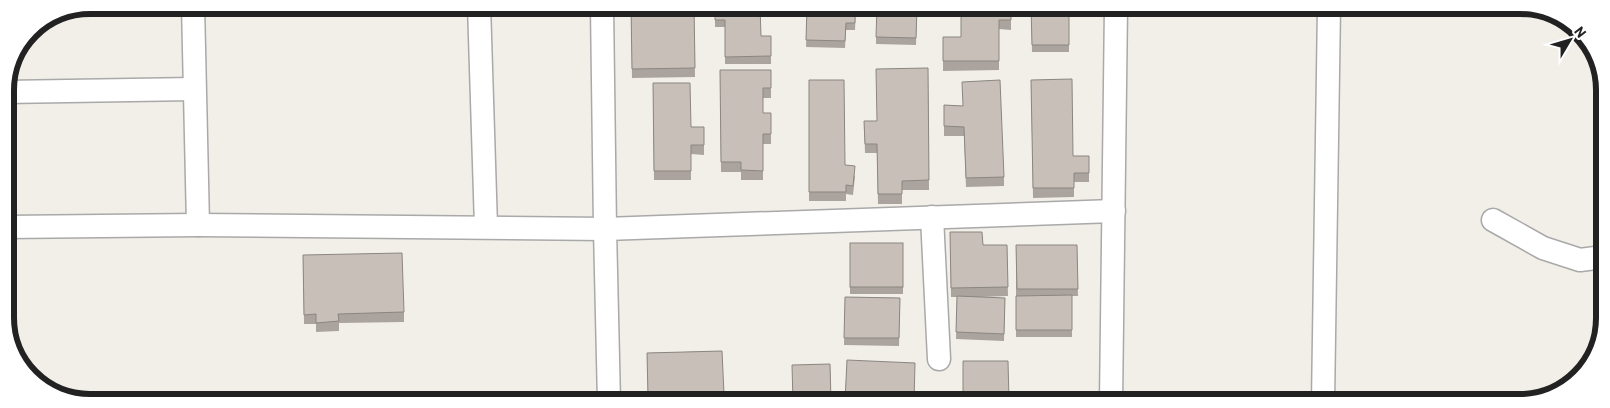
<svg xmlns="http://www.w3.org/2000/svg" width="1610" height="408" font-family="Barlow,sans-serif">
  <rect width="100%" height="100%" fill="#f2efe9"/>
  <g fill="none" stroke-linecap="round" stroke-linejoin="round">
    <g stroke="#a9a9a9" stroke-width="25">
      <g id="street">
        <polyline points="193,5 198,225"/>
        <polyline points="479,5 486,227"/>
        <polyline points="602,6 605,229 609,402"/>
        <polyline points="5,92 194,89"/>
        <polyline points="932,217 939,359"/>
        <polyline points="1493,220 1543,248 1580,260 1603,257"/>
        <polyline points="6,227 198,225 605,229 1114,211"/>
        <polyline points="1111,402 1116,6"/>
        <polyline points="1323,403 1329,6"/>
      </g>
    </g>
    <use href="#street" stroke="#fff" stroke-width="22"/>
  </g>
  <g fill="#aba49e">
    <polygon points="631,6 694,6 695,77 632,78"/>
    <polygon points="715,6 761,36 771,36 771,64 725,64 725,27 715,27"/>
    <polygon points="807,6 856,6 855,30 846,30 845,48 806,47"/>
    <polygon points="917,6 916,45 876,44 876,37"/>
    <polygon points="1011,6 1011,30 999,29 999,70 943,71 943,37 961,37"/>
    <polygon points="1031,6 1069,6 1069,52 1032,52"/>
    <polygon points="928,68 929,190 902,190 902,204 878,204 877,153 865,153 864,121 877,121"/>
    <polygon points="720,70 771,70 771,98 763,98 763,113 771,113 771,144 763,144 763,180 741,180 741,172 721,172"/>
    <polygon points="809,80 845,165 855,176 853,195 846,194 846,201 809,201"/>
    <polygon points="1031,80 1073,156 1089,156 1089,182 1074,182 1074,197 1033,198"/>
    <polygon points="653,83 691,127 704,145 704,155 691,154 691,180 654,180"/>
    <polygon points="944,105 963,106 1004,177 1004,186 966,187 964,136 944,136"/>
    <polygon points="950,232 983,245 1007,245 1008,296 980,297 1005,298 1004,341 956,339 957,297 951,297"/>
    <rect x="850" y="243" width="53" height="51"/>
    <polygon points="1016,245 1077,245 1078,296 1072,296 1072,337 1016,337"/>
    <polygon points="303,255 404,312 404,322 339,323 339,331 316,332 316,324 304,324"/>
    <polygon points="845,297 900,298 899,346 844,345"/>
    <polygon points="722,351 724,402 648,402 647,353"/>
    <polygon points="847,360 914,402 845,402"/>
    <polygon points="963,361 1009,400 1009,402 963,402"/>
    <polygon points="830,364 831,402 793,402"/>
  </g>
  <g fill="#c7bfb8" stroke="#8b8681">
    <polygon points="631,6 694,6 695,68 632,69"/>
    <polygon points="715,6 760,6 761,36 771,36 771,56 725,57 725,20 715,20"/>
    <polygon points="807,6 855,6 855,23 846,23 845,41 806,40"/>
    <polygon points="877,6 917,6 916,38 876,37"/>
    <polygon points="961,6 1011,6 1011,20 999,20 999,61 943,61 943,37 961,37"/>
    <polygon points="1031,6 1069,6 1069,45 1032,45"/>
    <polygon points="928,68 929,180 902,181 902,194 878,194 877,144 865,144 864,121 877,121 876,69"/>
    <polygon points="720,70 771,70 771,88 763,88 763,113 771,113 771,134 763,134 763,171 741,170 741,162 721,162"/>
    <polygon points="1072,79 1073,156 1089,156 1089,173 1074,173 1074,188 1033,188 1031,80"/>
    <polygon points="809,80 844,80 845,165 855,166 853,186 846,185 846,192 809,192"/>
    <polygon points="1000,80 1004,177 966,178 964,127 944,126 944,105 963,106 962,82"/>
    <polygon points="653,83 690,83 691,127 704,127 704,145 691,145 691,171 654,171"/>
    <polygon points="950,232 982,232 983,245 1007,245 1008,287 951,288"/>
    <rect x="850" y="243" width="53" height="44"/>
    <polygon points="1016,245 1077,245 1078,289 1017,289"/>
    <polygon points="402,253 404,312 338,314 339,321 316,323 316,314 304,315 303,255"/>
    <polygon points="1072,295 1072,330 1016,330 1016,296"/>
    <polygon points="957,296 1005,298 1004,334 956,332"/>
    <polygon points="845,297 900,298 899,338 844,338"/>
    <polygon points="722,351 724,394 648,396 647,353"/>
    <polygon points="847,360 915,363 914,402 884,402 845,401"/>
    <polygon points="963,361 1008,361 1009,400 963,400"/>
    <polygon points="830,364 831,401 793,402 792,365"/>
  </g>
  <path d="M0 0H1610V408H0ZM90 14H1520A76 76 0 0 1 1596 90V318A76 76 0 0 1 1520 394H90A76 76 0 0 1 14 318V90A76 76 0 0 1 90 14Z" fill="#fff" fill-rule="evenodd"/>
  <path fill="none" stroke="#222" stroke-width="6" d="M90 14H1520A76 76 0 0 1 1596 90V318A76 76 0 0 1 1520 394H90A76 76 0 0 1 14 318V90A76 76 0 0 1 90 14Z"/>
  <g transform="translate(1570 40) rotate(52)" stroke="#ffffff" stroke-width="4" paint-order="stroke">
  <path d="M0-4L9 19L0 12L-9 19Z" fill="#222222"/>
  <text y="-8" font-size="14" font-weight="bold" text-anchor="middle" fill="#222222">N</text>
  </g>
</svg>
